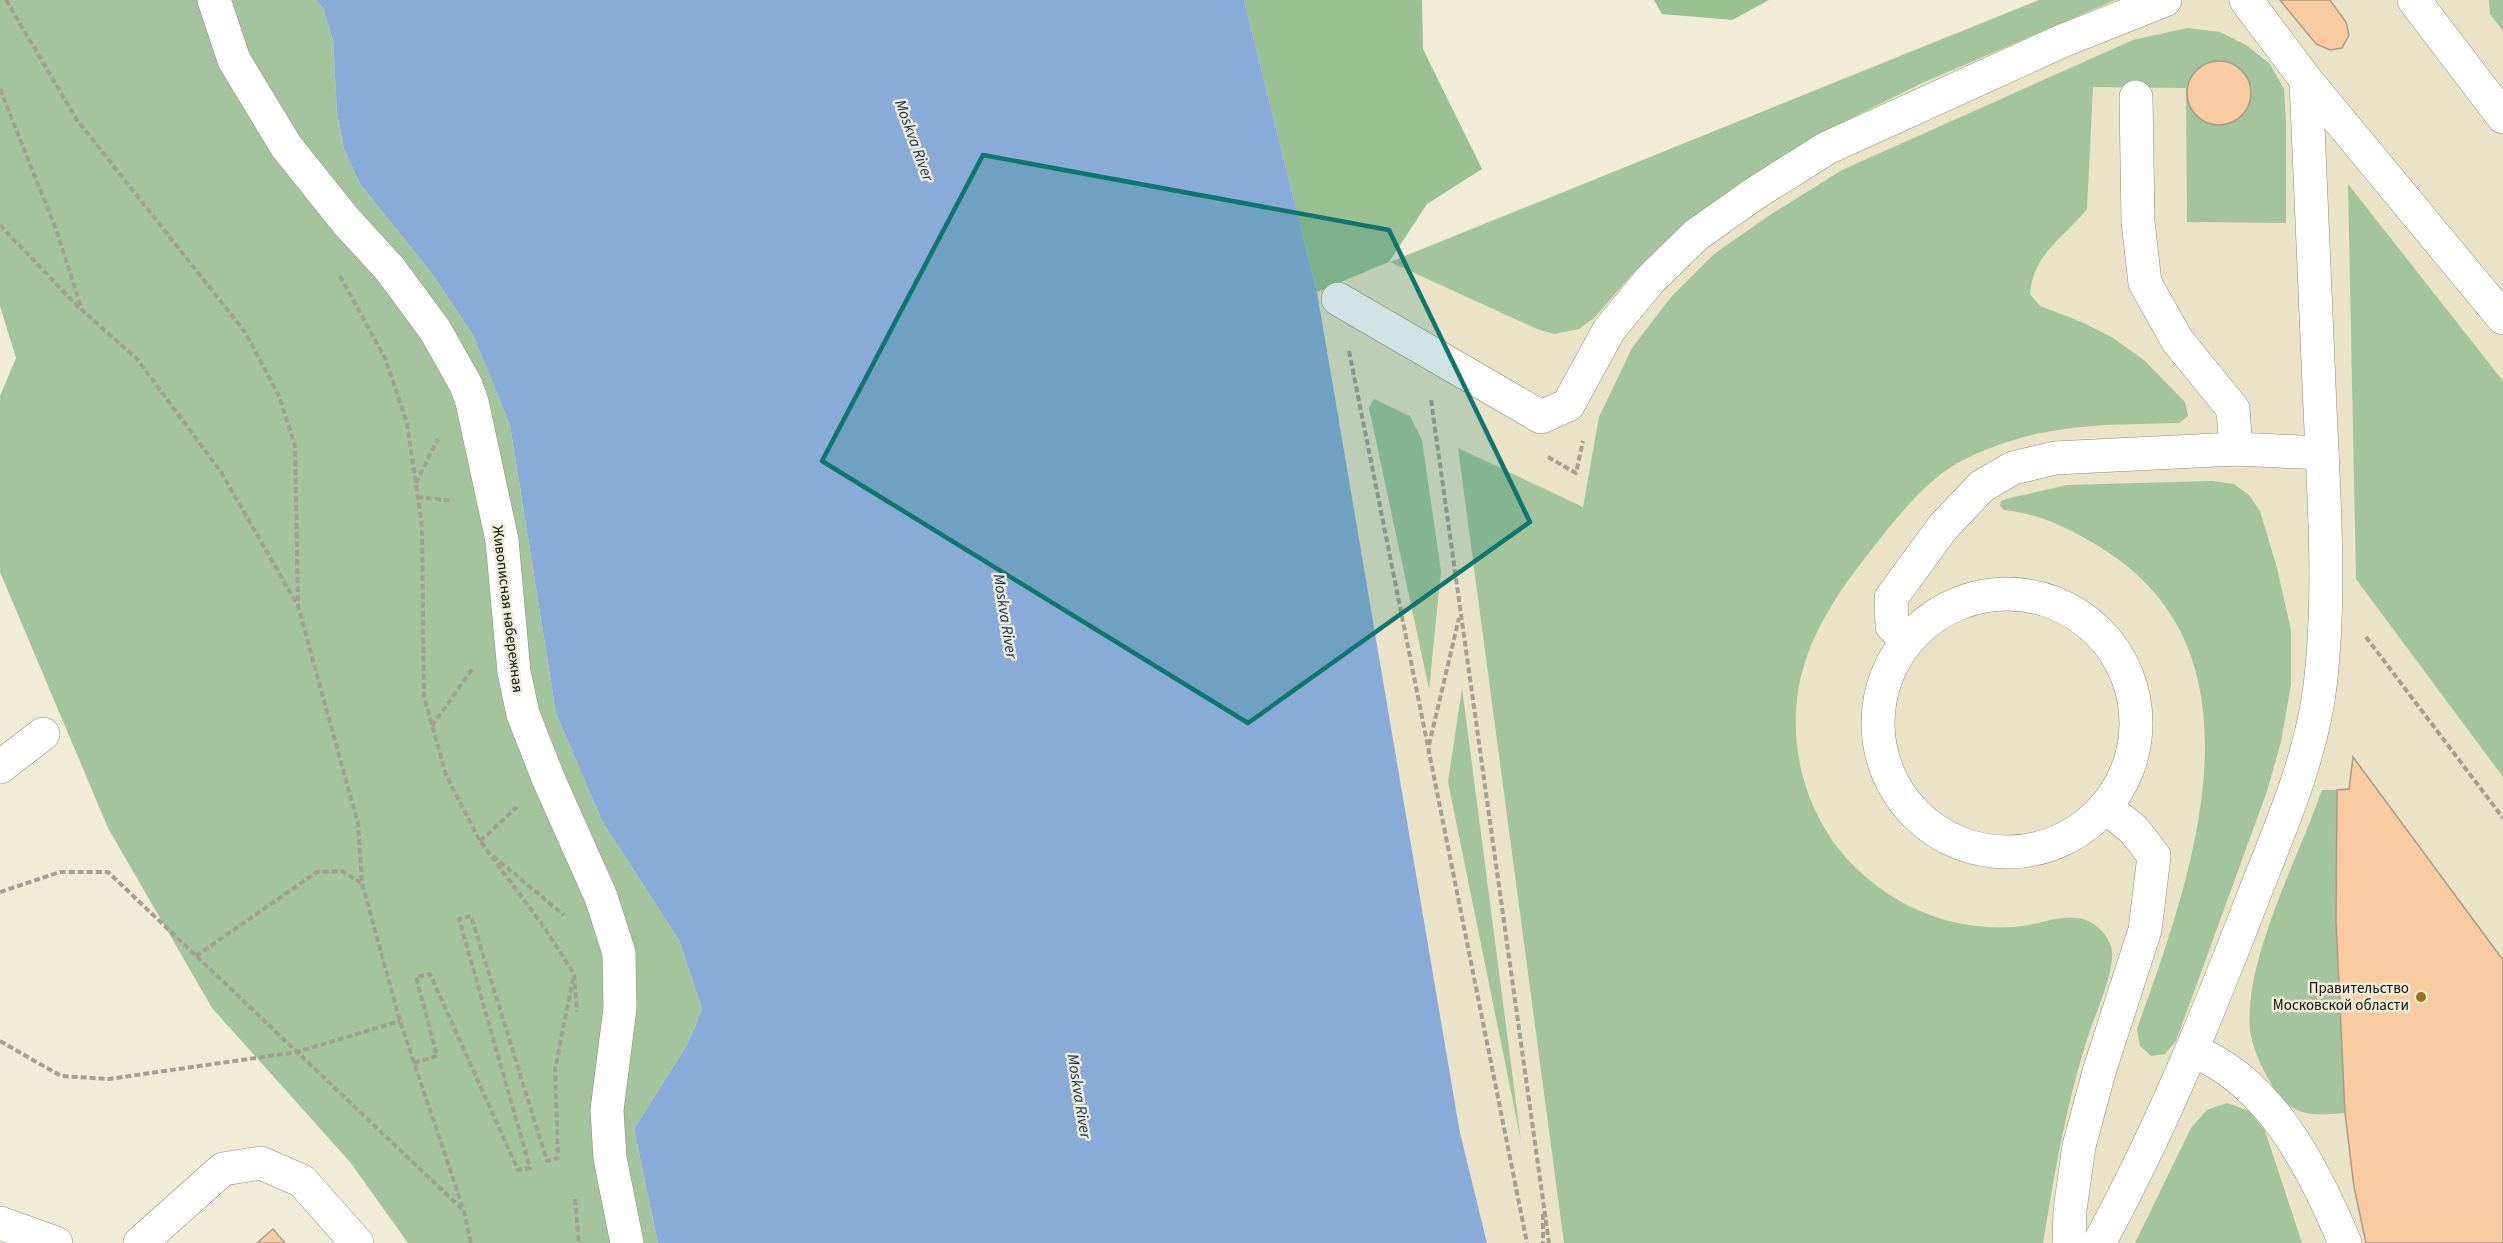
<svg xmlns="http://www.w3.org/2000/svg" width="2503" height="1243" font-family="'Source Sans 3',sans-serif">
  <rect width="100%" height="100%" fill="#f1ecd8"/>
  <polygon fill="#eae3c7" points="2039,0 2503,0 2503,1243 1487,1243 1460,1133 1317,292"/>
  <g fill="#a3c49c">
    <polygon points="0,0 316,0 323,8 333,40 337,112 344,149 360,184 431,272 473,335 510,425 556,713 602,821 679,940 702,1009 687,1045 634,1129 658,1243 408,1243 350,1162 212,1008 108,828 0,572 0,396 16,358 0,306"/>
    <polygon points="2039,0 2115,0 1920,84 1817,135 1685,222 1636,270 1594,318 1579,329 1554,334 1537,329 1390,262"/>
    <polygon points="2489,0 2503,0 2503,31 2490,14"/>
    <path d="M2188,28L2220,32L2246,45L2270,64L2284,89L2286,122V223L2187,222L2186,88L2093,87L2087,209C2064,238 2033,253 2030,294L2040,306L2084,323L2113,338L2144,360L2185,402L2188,416L2179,423C2098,425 2039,423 1963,460C1930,477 1901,512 1879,540C1849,578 1820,616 1805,662C1783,731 1801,810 1850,862C1893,907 1951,931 2014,927C2034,926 2058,915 2078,918C2093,920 2106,932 2111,946C2117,964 2098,1009 2091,1027C2067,1098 2055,1170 2043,1243H1564L1458,448L1583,507L1599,417L1632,348L1671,297L1714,254L1770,215L1842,170L2133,40Z"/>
    <polygon points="2348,184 2503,381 2503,777 2356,579"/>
    <polygon points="1374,399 1410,416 1422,440 1441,571 1429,689 1369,408"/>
    <path d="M2212,481L2234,484L2249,495L2260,511L2277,568L2291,630V684L2281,742L2266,794L2176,1041L2165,1054L2151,1056L2140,1046L2137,1029C2189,884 2271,663 2112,555C2079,533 2044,514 2004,510L2000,506L2001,501L2006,499L2067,485Z"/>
    <polygon points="1462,688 1521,1141 1448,782"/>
    <path d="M2322,790H2337L2336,921L2345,1113C2308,1117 2288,1115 2269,1080C2260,1064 2252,1047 2250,1029C2244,959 2299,857 2322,790Z"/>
    <polygon points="2227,1103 2249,1111 2265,1131 2302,1243 2135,1243 2191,1128 2207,1110"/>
  </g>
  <g fill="#9ac093">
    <polygon points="1244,0 1422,0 1423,49 1482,169 1427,204 1389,262 1317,292"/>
    <polygon points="1654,0 1769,0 1732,20 1662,14"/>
  </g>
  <polygon fill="#89abd8" points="316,0 1244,0 1317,292 1460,1133 1487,1243 658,1243 634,1129 687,1045 702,1009 679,940 602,821 556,713 510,425 473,335 431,272 360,184 344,149 337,112 333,40 323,8"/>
  <g fill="#f8cba1" stroke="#aa9a8b" stroke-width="1.5">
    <polygon points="2280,0 2330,0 2346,22 2349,35 2342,48 2330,50 2316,44"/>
    <circle cx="2219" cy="93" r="32"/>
    <polygon points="2353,757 2503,960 2503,1243 2366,1243 2354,1187 2345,1113 2336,921 2337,790 2349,789"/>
    <polygon points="273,1229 285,1243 257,1243"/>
  </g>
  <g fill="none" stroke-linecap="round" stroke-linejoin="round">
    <g stroke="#8e8a77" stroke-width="34">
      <g id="minor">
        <polyline points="214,0 234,60 286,146 346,221 390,269 435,330 466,385 472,402 502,540 514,672 523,714 548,778 601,897 619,953 620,1008 607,1110 610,1158 627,1243"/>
        <polyline points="2246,0 2306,80 2503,318"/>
        <polyline points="2414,0 2503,117"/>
        <polyline points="2136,97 2138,222 2145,283 2177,340 2233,409 2236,449"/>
        <polyline points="1338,299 1541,417 1568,405 1609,330 1650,280 1696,235 1754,194 1827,148 2062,41 2165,0"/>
        <circle cx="2007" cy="723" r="129"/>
        <polyline points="1908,639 1892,626 1891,598 1943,527 1982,486 2013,468 2055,458 2236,449 2322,453"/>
        <polyline points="0,767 43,734"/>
        <path d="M2193,1051C2271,1082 2314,1169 2345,1243"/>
        <polyline points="0,1223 56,1243"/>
        <polyline points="140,1243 223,1169 261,1163 302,1181 357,1243"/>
        <polyline points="2069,1243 2070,1210 2079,1146 2099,1072 2145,930 2154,856 2134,830 2107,808"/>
        <path d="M2099,1243C2159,1133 2207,1017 2252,900C2279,831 2311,760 2320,686C2331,596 2324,498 2320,408C2315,298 2310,189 2306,80"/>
      </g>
    </g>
    <g stroke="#a4a091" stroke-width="4" stroke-dasharray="6 3" stroke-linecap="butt">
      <polyline points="6,0 77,120 245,332 279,396 295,446 298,605"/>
      <polyline points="0,89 56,229 82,310 137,359 221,472 298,606 358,824 362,883 400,1021 464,1211 471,1243"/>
      <polyline points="0,225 80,309"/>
      <polyline points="340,276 385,358 407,423 422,526 424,696 446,775 480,841 544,927 574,974 577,1012"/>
      <polyline points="1349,351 1527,1243"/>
      <polyline points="1431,400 1549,1243"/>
      <polyline points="1548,457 1576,473 1583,441"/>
      <polyline points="416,483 438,439"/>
      <polyline points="417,497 453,501"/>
      <polyline points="2366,637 2503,818"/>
      <polyline points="432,726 473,668"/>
      <polyline points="1429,745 1459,618"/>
      <polyline points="480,841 517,807"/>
      <polyline points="493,856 564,915"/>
      <polyline points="0,892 60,872 108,872 463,1210"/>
      <polyline points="196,956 317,872 342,871 361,883"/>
      <polyline points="0,1041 61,1076 109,1079 297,1052 400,1021"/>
      <polyline points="414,1063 437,1056 416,977 430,974 518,1170 530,1168 459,919 471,916 547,1161 558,1158 555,1069 573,979"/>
      <polyline points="575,1199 579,1243"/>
      <polyline points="1543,1214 1543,1243"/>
    </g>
    <use href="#minor" stroke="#fff" stroke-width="33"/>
  </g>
  <path fill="#0f766e" fill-opacity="0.2" stroke="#0f766e" stroke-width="4.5" stroke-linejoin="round" d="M983,155L1389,230L1530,522L1248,723L822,461Z"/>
  <circle fill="#9a731f" stroke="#f1ecd8" stroke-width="2" cx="2421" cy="997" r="6"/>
  <g text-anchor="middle" stroke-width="5" stroke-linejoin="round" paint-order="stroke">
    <g font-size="15" fill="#100e07" stroke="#f1ecd8">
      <text transform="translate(508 609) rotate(83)" y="5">Живописная набережная</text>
    </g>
    <g font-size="15" fill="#100e07" stroke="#f1ecd8" text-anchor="end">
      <text x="2409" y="993">Правительство<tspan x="2409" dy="17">Московской области</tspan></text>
    </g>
    <g font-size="16" font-style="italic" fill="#082a53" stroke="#f1ecd8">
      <text transform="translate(915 140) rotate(70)" y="6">Moskva River</text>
      <text transform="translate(1006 616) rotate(81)" y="6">Moskva River</text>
      <text transform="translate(1080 1096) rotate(81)" y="6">Moskva River</text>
    </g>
  </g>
</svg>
